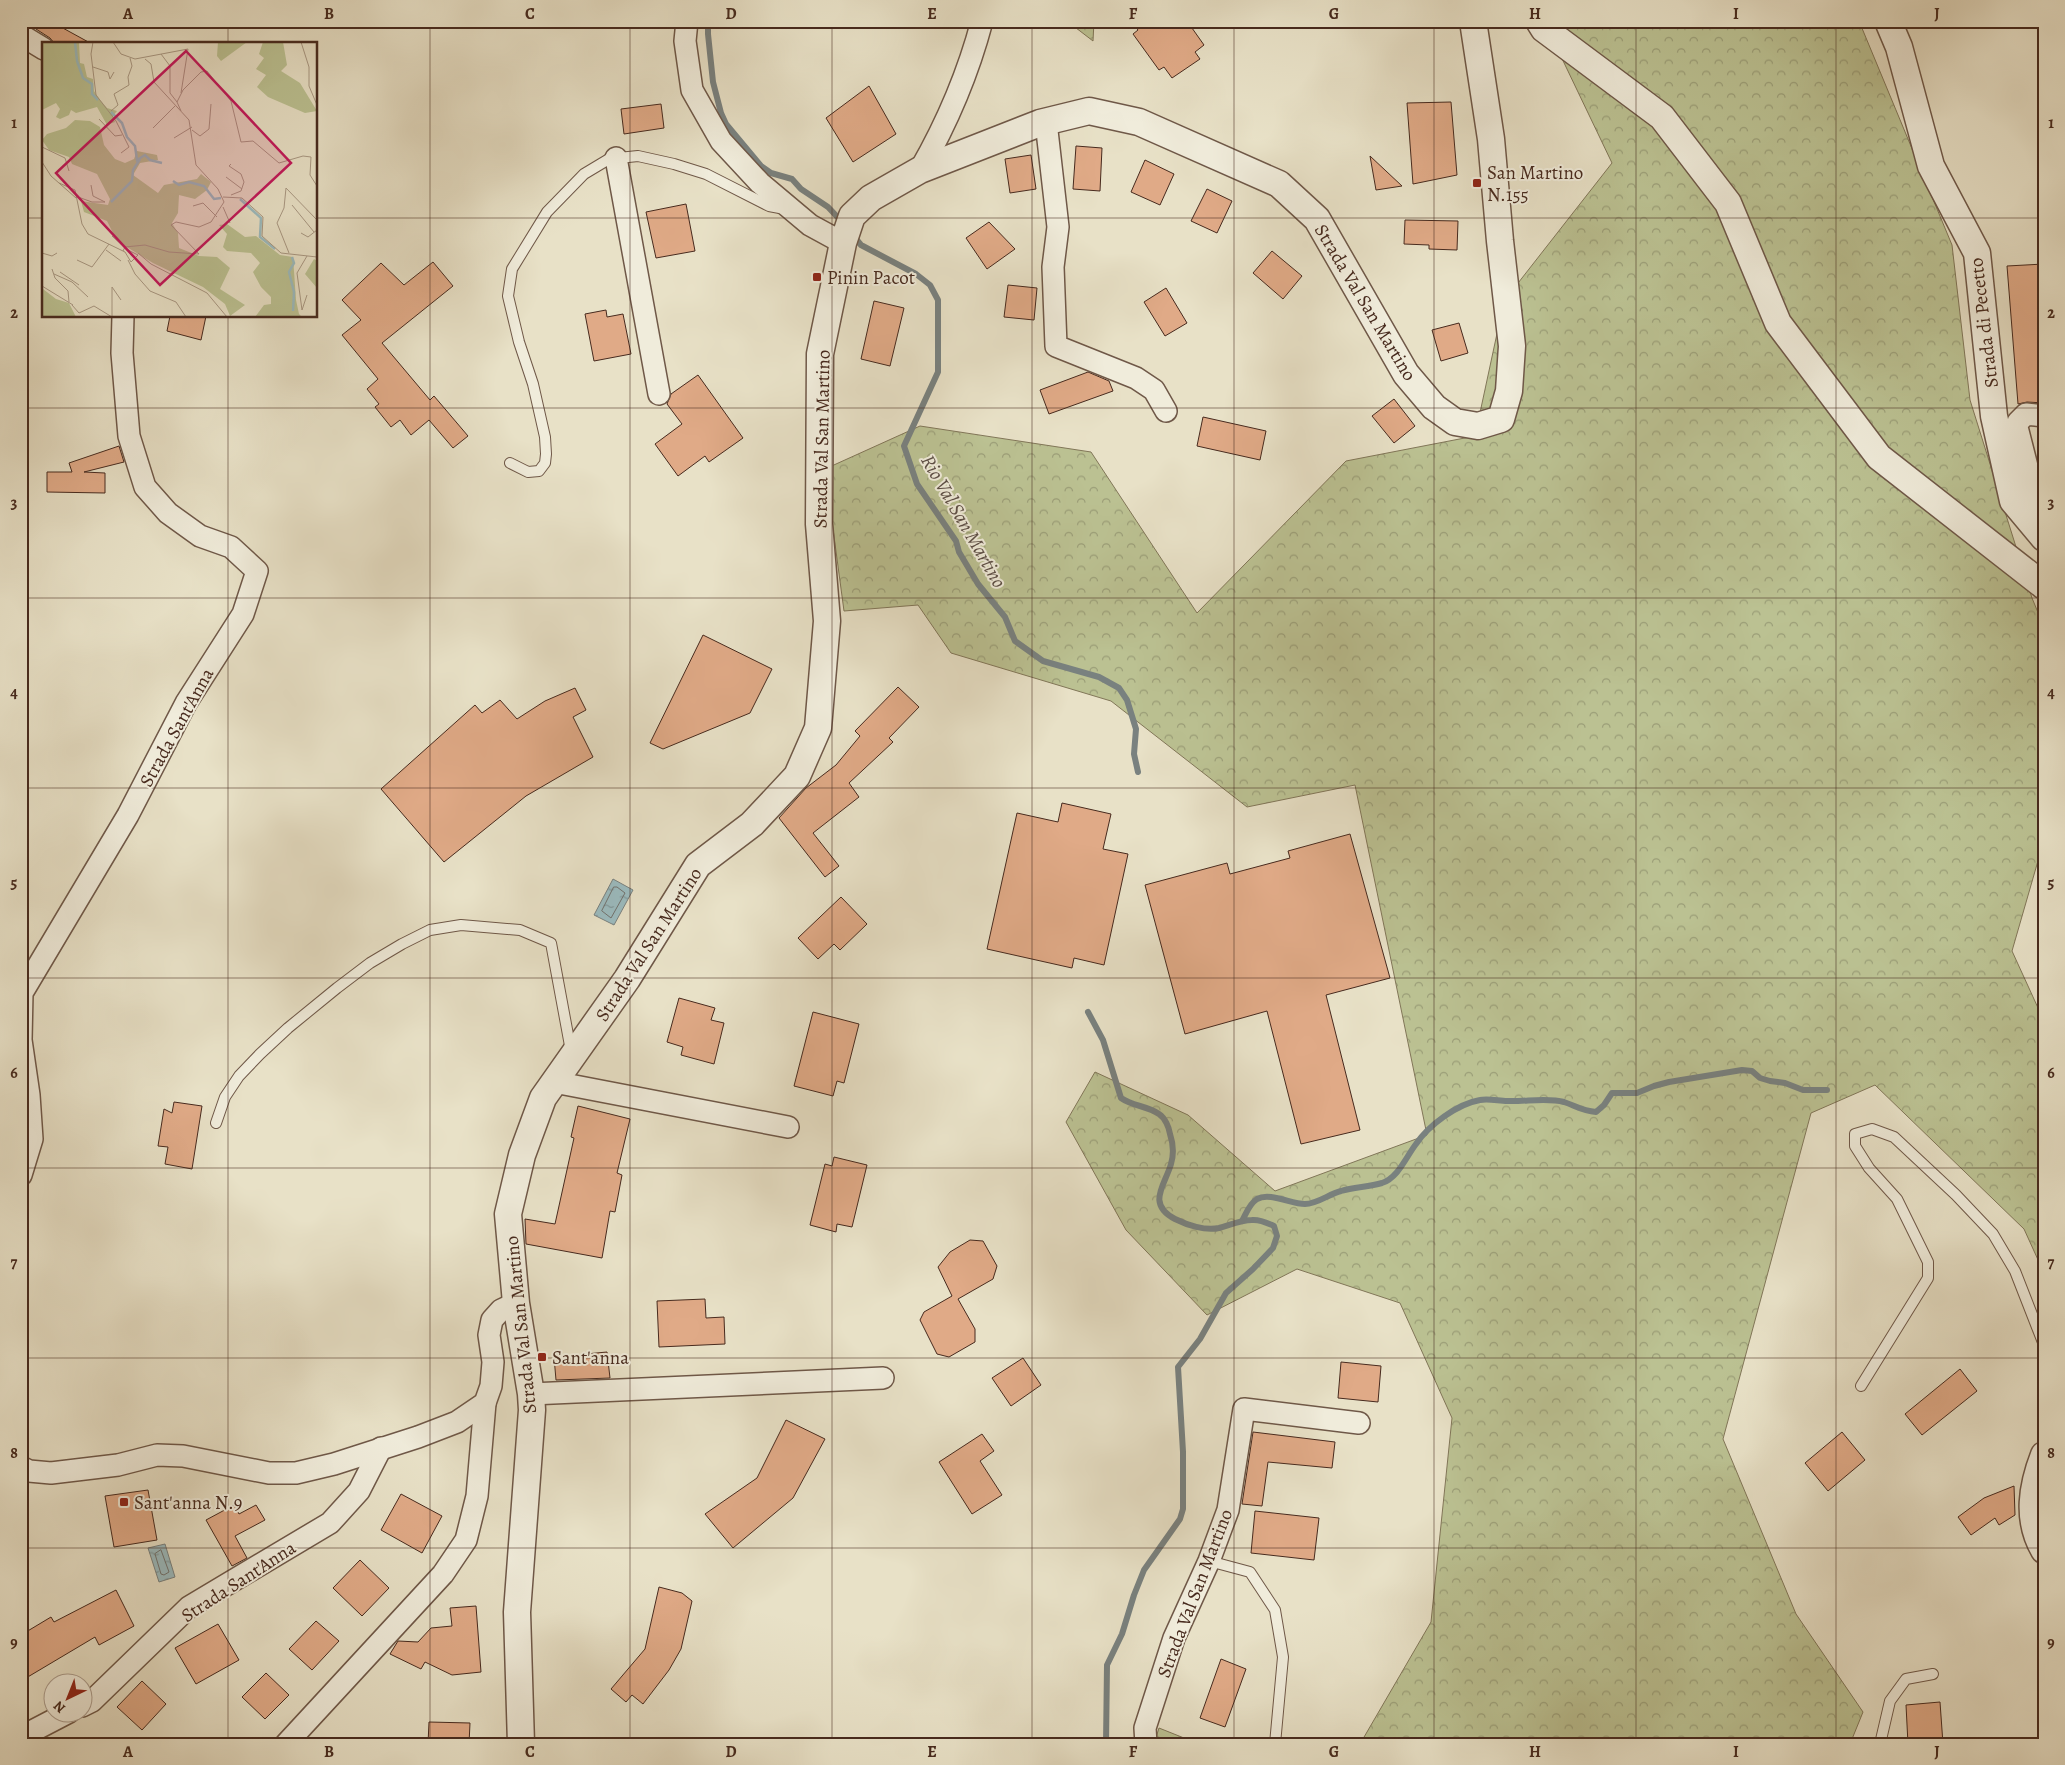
<svg xmlns="http://www.w3.org/2000/svg" width="2065" height="1765" font-family="Alegreya,serif">
  <defs>
    <pattern id="forest-crowns" width="20" height="18" patternUnits="userSpaceOnUse" patternTransform="scale(1.25)"><rect width="20" height="18" fill="#bbc192"/><path d="M2 6a3 3 0 1 1 6 0M12 15a3 3 0 1 1 6 0" fill="none" stroke="#9a9d77"/></pattern>
    <pattern id="water-ripples" width="26" height="14" patternUnits="userSpaceOnUse" patternTransform="scale(1.25)"><rect width="26" height="14" fill="#9bbbbf"/><path d="M2 4q2-2 4 0t4 0M15 11q2-2 4 0t4 0" fill="none" stroke="#80989b"/></pattern>
  </defs>
  <rect width="100%" height="100%" fill="#e8e1c7"/>
  <filter id="stains"><feTurbulence type="fractalNoise" baseFrequency=".004" numOctaves="4"/><feColorMatrix values="0 0 0 0 .2 0 0 0 0 .09 0 0 0 0 .02 0 0 0 .5 -.17"/></filter>
  <radialGradient id="worn" r=".72"><stop offset=".6" stop-color="#630" stop-opacity="0"/><stop offset="1" stop-color="#630" stop-opacity=".3"/></radialGradient>
  <g fill="url(#forest-crowns)" stroke="#817658">
    <polygon points="1067,21 1094,21 1093,41"/>
    <polygon points="1544,21 1859,21 1952,245 1970,400 2032,598 2044,627 2044,840 2012,951 2044,1021 2044,1273 2024,1229 1875,1085 1811,1113 1723,1439 1796,1614 1863,1712 1850,1744 1360,1744 1431,1622 1452,1418 1400,1303 1297,1269 1207,1315 1126,1230 1066,1122 1095,1072 1188,1115 1275,1191 1427,1135 1355,785 1247,807 1111,701 951,653 918,605 844,611 825,469 920,426 1091,452 1197,613 1346,461 1475,436 1504,301 1612,163"/>
    <polygon points="1159,1728 1199,1744 1154,1744"/>
  </g>
  <g fill="url(#water-ripples)" stroke="#79817f">
    <polygon points="613,879 633,890 614,925 594,915"/>
    <polygon points="165,1544 175,1577 159,1582 148,1548"/>
  </g>
  <g fill="none" stroke-linecap="round" stroke-linejoin="round">
    <g stroke="#71726e" stroke-width="1">
      <polygon points="614,887 617,887 625,893 611,918 602,911"/>
      <polygon points="161,1550 169,1572 164,1575 161,1574 155,1554"/>
    </g>
    <g stroke="#79817f" stroke-width="6">
      <polyline points="708,21 708,34 713,82 721,113 726,124 761,166 771,173 792,179 801,189 828,207 843,223"/>
      <polyline points="852,234 861,245 916,274 930,285 938,300 938,372 904,446 917,484 956,541 959,552 978,584 1005,617 1015,641 1043,661 1099,677 1119,688 1127,700 1136,729 1134,754 1138,772"/>
      <path d="M1088,1012L1103,1040L1121,1098C1132,1106 1148,1106 1159,1114C1165,1118 1169,1127 1170,1134C1173,1143 1174,1154 1171,1164C1165,1185 1146,1204 1175,1219C1187,1225 1205,1231 1219,1228C1230,1225 1241,1220 1252,1220C1260,1219 1267,1223 1274,1226L1277,1236L1273,1248L1253,1269L1226,1293L1200,1339L1178,1367L1183,1452V1509L1180,1519L1144,1570L1134,1595L1122,1634L1107,1665L1106,1744"/>
      <path d="M1242,1221C1246,1214 1249,1204 1257,1199C1270,1192 1291,1204 1305,1204C1317,1204 1329,1194 1341,1191C1354,1187 1368,1187 1382,1183C1398,1178 1406,1157 1416,1144C1429,1125 1457,1104 1480,1100C1488,1098 1499,1101 1507,1101C1525,1102 1547,1097 1564,1102C1576,1106 1582,1111 1596,1112L1604,1105L1612,1093H1637L1654,1086L1669,1082L1742,1070L1752,1071L1760,1078L1770,1081L1785,1083L1803,1090H1827"/>
    </g>
  </g>
  <g fill="#e0aa87" stroke="#472a1e">
    <polygon points="40,21 50,21 92,44 55,44 50,38 36,29"/>
    <polygon points="1131,21 1187,21 1204,45 1195,52 1200,59 1172,78 1164,67 1159,70 1133,34 1138,30"/>
    <polygon points="869,86 896,134 853,162 826,118"/>
    <polygon points="1451,102 1457,175 1413,184 1407,103"/>
    <polygon points="661,104 664,128 624,134 621,109"/>
    <polygon points="1076,146 1102,148 1100,191 1073,189"/>
    <polygon points="1031,155 1036,189 1010,193 1005,159"/>
    <polygon points="1370,156 1402,186 1376,190"/>
    <polygon points="1145,160 1174,174 1160,205 1131,192"/>
    <polygon points="1207,189 1232,201 1217,233 1191,221"/>
    <polygon points="686,204 695,251 656,258 646,212"/>
    <polygon points="1405,220 1458,221 1457,250 1429,249 1429,245 1404,244"/>
    <polygon points="989,222 1015,249 987,269 966,238"/>
    <polygon points="1272,251 1302,276 1283,299 1253,273"/>
    <polygon points="433,262 453,286 382,343 430,400 434,396 468,436 453,448 429,420 411,435 400,420 391,427 375,407 379,404 367,389 378,379 342,335 361,320 342,300 381,263 404,285"/>
    <polygon points="2044,264 2044,403 2027,402 2018,404 2007,266"/>
    <polygon points="1008,285 1037,288 1034,320 1004,317"/>
    <polygon points="1166,288 1187,323 1165,336 1144,302"/>
    <polygon points="874,301 904,308 890,366 861,359"/>
    <polygon points="606,310 607,317 623,314 631,354 594,361 585,314"/>
    <polygon points="170,316 206,316 201,340 167,331"/>
    <polygon points="1459,323 1468,353 1441,361 1432,330"/>
    <polygon points="1088,372 1109,381 1113,391 1049,414 1040,390"/>
    <polygon points="698,375 743,438 709,462 705,456 678,476 655,444 682,424 667,404 671,394"/>
    <polygon points="1394,399 1415,426 1394,443 1372,416"/>
    <polygon points="1203,417 1266,431 1260,460 1197,446"/>
    <polygon points="119,446 124,462 84,472 105,473 105,493 47,492 47,472 72,472 69,463"/>
    <polygon points="703,635 772,669 750,713 663,749 650,743"/>
    <polygon points="898,687 919,707 889,738 893,742 849,783 859,797 813,833 839,866 825,877 779,818 806,788 836,765 860,736 855,731"/>
    <polygon points="575,688 586,710 573,717 593,757 526,796 444,862 381,789 475,705 482,713 500,700 517,719 545,701"/>
    <polygon points="1062,803 1111,814 1103,849 1128,854 1104,965 1074,958 1072,968 987,949 1017,813 1058,822"/>
    <polygon points="1350,834 1390,978 1326,995 1360,1130 1301,1144 1267,1011 1185,1034 1145,885 1227,863 1230,874 1290,858 1288,851"/>
    <polygon points="841,897 867,924 840,950 834,944 818,959 798,938"/>
    <polygon points="679,998 715,1008 711,1020 724,1023 714,1064 681,1055 683,1047 667,1042"/>
    <polygon points="813,1012 859,1024 844,1083 837,1081 833,1096 794,1086"/>
    <polygon points="174,1102 202,1106 192,1169 165,1164 168,1147 158,1146 164,1109 172,1113"/>
    <polygon points="578,1106 630,1119 617,1173 622,1175 615,1212 610,1211 602,1258 526,1244 525,1219 555,1224 574,1138 571,1137"/>
    <polygon points="834,1157 867,1165 852,1227 837,1224 836,1232 810,1225 825,1164 832,1166"/>
    <polygon points="970,1240 983,1241 997,1266 993,1279 958,1299 975,1329 975,1342 949,1357 937,1354 920,1320 924,1312 952,1296 938,1267 950,1252"/>
    <polygon points="705,1299 706,1318 724,1317 725,1344 659,1347 657,1301"/>
    <polygon points="607,1352 610,1378 556,1380 554,1357"/>
    <polygon points="1023,1358 1041,1385 1011,1406 992,1378"/>
    <polygon points="1341,1362 1381,1366 1378,1402 1338,1398"/>
    <polygon points="1960,1369 1977,1391 1922,1435 1905,1414"/>
    <polygon points="786,1420 825,1439 793,1498 733,1548 705,1514 757,1478"/>
    <polygon points="1253,1432 1335,1442 1332,1468 1268,1462 1262,1506 1242,1504"/>
    <polygon points="1842,1432 1865,1460 1828,1491 1805,1463"/>
    <polygon points="982,1434 994,1451 980,1461 1002,1495 972,1514 939,1462"/>
    <polygon points="2014,1486 2015,1515 1999,1525 1995,1518 1971,1535 1958,1517 1984,1498"/>
    <polygon points="148,1490 157,1540 114,1547 105,1496"/>
    <polygon points="401,1494 442,1516 422,1553 381,1530"/>
    <polygon points="234,1505 239,1514 256,1505 265,1520 235,1536 247,1558 232,1566 206,1520"/>
    <polygon points="1255,1511 1319,1518 1314,1560 1251,1553"/>
    <polygon points="360,1560 389,1588 362,1616 333,1588"/>
    <polygon points="659,1587 682,1593 692,1601 681,1649 669,1670 643,1704 632,1695 626,1702 611,1689 645,1649"/>
    <polygon points="116,1590 134,1626 99,1645 95,1637 21,1681 21,1635 51,1617 54,1622"/>
    <polygon points="476,1606 481,1672 452,1675 425,1662 421,1669 390,1654 398,1641 418,1642 431,1628 452,1626 450,1608"/>
    <polygon points="316,1621 339,1641 312,1670 289,1649"/>
    <polygon points="218,1624 239,1660 196,1684 175,1648"/>
    <polygon points="1221,1659 1246,1669 1225,1727 1200,1718"/>
    <polygon points="266,1673 289,1695 265,1719 242,1697"/>
    <polygon points="142,1681 166,1704 142,1730 117,1707"/>
    <polygon points="1940,1702 1943,1744 1908,1744 1906,1705"/>
    <polygon points="429,1722 470,1723 469,1744 428,1744"/>
  </g>
  <g fill="none" stroke-linecap="round" stroke-linejoin="round">
    <g stroke="#6f5848" stroke-width="12">
      <g id="service">
        <polyline points="510,463 528,472 539,471 545,463 546,454 545,437 533,384 519,342 508,296 512,269 547,212 584,174 609,159 638,156 674,164 706,174 769,206 785,209"/>
        <polyline points="216,1123 225,1097 239,1076 260,1054 288,1028 337,988 370,963 402,944 430,930 461,925 520,930 551,943 571,1051"/>
        <polyline points="1861,1386 1928,1278 1928,1262 1897,1199 1869,1168 1855,1146 1855,1134 1872,1129 1894,1137 1956,1195 1993,1234 2015,1271 2044,1345"/>
        <polyline points="1209,1561 1250,1572 1275,1610 1283,1657 1275,1744"/>
        <polyline points="1880,1744 1890,1701 1906,1679 1933,1674"/>
      </g>
    </g>
    <g stroke="#6f5848" stroke-width="24">
      <g id="minor">
        <polyline points="687,21 685,41 692,90 721,141 760,183 810,225 843,243"/>
        <polyline points="21,35 44,49"/>
        <polyline points="1046,122 1058,227 1053,267 1056,346 1136,378 1154,390 1166,411"/>
        <polyline points="616,158 659,394"/>
        <path d="M920,170C947,123 968,74 982,21"/>
        <polyline points="2044,416 2026,414 2018,422 2017,427 2033,490 2044,522"/>
        <polyline points="554,1082 788,1127"/>
        <polyline points="21,1175 32,1139 29,1095 21,1040 22,993 128,815 186,703 243,614 257,571 231,547 200,536 168,513 145,487 129,436 122,353 123,316"/>
        <polyline points="531,1394 883,1378"/>
        <polyline points="21,1467 29,1471 51,1473 118,1465 157,1455 183,1456 269,1473 296,1473 334,1464 418,1437 457,1422 485,1403 491,1386 493,1362 489,1335 492,1320 501,1310 516,1303"/>
        <polyline points="82,1706 92,1701 189,1607 330,1523 359,1491 381,1448"/>
        <polyline points="21,1737 69,1712"/>
        <polyline points="286,1744 443,1574 466,1540 477,1496 485,1403"/>
        <polyline points="1146,1744 1145,1728 1174,1638 1209,1561 1228,1510 1244,1409 1359,1423"/>
      </g>
    </g>
    <g stroke="#6f5848" stroke-width="29">
      <g id="tertiary">
        <polyline points="1539,21 1544,29 1662,117 1728,203 1778,323 1879,457 2044,586"/>
        <polyline points="1888,21 1899,47 1931,166 1977,253 1994,416 2013,501 2044,538"/>
        <path d="M2044,1455C2032,1486 2026,1519 2044,1550"/>
        <polyline points="521,1744 517,1612 532,1410 531,1394 516,1303 508,1214 522,1155 543,1098 627,979 698,865 752,824 797,776 818,728 827,621 819,524 820,354 843,243 852,216 871,198 920,170 1040,123 1089,111 1139,122 1279,184 1317,219 1406,374 1434,407 1455,422 1478,426 1501,419 1509,391 1512,346 1500,241 1491,139 1473,21"/>
      </g>
    </g>
    <use href="#service" stroke="#f0ecdb" stroke-width="10"/>
    <use href="#minor" stroke="#f0ecdb" stroke-width="21"/>
    <use href="#tertiary" stroke="#f0ecdb" stroke-width="26"/>
  </g>
  <path fill="none" stroke="#472a1e" stroke-width="1" stroke-opacity="0.55" d="M228,21V44M430,21V1744M630,21V1744M832,21V1744M1032,21V1744M1234,21V1744M1434,21V1744M1636,21V1744M1836,21V1744M21,218H44M316,218H2044M228,316V1744M21,408H2044M21,598H2044M21,788H2044M21,978H2044M21,1168H2044M21,1358H2044M21,1548H2044"/>
  <g fill="#8f2418" stroke="#f0ecdb" stroke-width="2">
    <rect x="1472" y="178" width="10" height="10" rx="2.5"/>
    <rect x="812" y="272" width="10" height="10" rx="2.5"/>
    <rect x="537" y="1352" width="10" height="10" rx="2.5"/>
    <rect x="119" y="1497" width="10" height="10" rx="2.5"/>
  </g>
  <g text-anchor="middle" stroke-width="4" stroke-linejoin="round" paint-order="stroke">
    <g font-size="19" fill="#472a1e" stroke="#f0ecdb" text-anchor="start">
      <text x="1487" y="179">San Martino<tspan x="1487" dy="22">N.155</tspan></text>
      <text x="827" y="284">Pinin Pacot</text>
      <text x="552" y="1364">Sant'anna</text>
      <text x="134" y="1509">Sant'anna N.9</text>
    </g>
    <g font-size="19" fill="#472a1e" stroke="#f0ecdb">
      <text transform="translate(1366 302) rotate(59)" y="7">Strada Val San Martino</text>
      <text transform="translate(1983 323) rotate(-97)" y="7">Strada di Pecetto</text>
      <text transform="translate(821 439) rotate(-89)" y="7">Strada Val San Martino</text>
      <text transform="translate(176 727) rotate(-61)" y="7">Strada Sant'Anna</text>
      <text transform="translate(648 944) rotate(-57)" y="7">Strada Val San Martino</text>
      <text transform="translate(520 1325) rotate(-96)" y="7">Strada Val San Martino</text>
      <text transform="translate(238 1581) rotate(-33)" y="7">Strada Sant'Anna</text>
      <text transform="translate(1194 1593) rotate(-69)" y="7">Strada Val San Martino</text>
    </g>
    <g font-size="20" font-style="italic" fill="#5c4e46" stroke="#f0ecdb">
      <text transform="translate(964 521) rotate(60)" y="7">Rio Val San Martino</text>
    </g>
  </g>
  <g transform="translate(42 42)">
    <rect width="275" height="275" fill="#e8e1c7"/>
    <path d="M1,247L14,257L27,261L34,275H0Z" fill="#bbc192"/>
    <path d="M0,0H37L38,21L42,22L45,35L51,37L52,49L58,58L65,66L75,69L71,74L73,80L65,83L55,65L34,71L29,68L27,73L18,77L14,75L18,67L14,61L0,68ZM176,0H205L179,19L175,14ZM221,0H241L245,23L239,29L258,41L275,69L263,71L226,55L215,45L224,33L214,27L222,16L217,12ZM33,78L48,79L58,85L62,103L73,117L83,121L92,117L95,109L115,113L116,118L98,121L91,133L116,151L122,143L155,137L159,132L169,140L165,148L153,157L137,153L136,171L130,181L136,191L137,206L157,214L175,215L188,226L178,247L203,263L188,274L183,262L161,245L111,221L75,199L65,179L42,170L39,159L66,163L68,157L55,132L30,122L27,115L7,108L0,98L5,92L24,86ZM185,182L203,195L214,194L238,213L251,215L254,258L257,272L260,275H213L222,263L229,262V255L219,245L211,230L218,221L209,211L185,209L181,205L185,192L177,183ZM272,217L275,219V246L263,232Z" fill="#bbc192"/>
    <path fill="none" stroke="#9bbbbf" stroke-width="2.5" d="M33,0L35,19L41,36L50,42V52L56,58M69,70L80,81L85,95L93,104L95,118L103,113L108,118L120,121M131,139L137,143L147,140L162,144L172,157L179,156M198,157L219,176L218,195L233,207M69,160L90,139L91,128L98,117M250,215L252,221L247,230L252,250L251,269"/>
    <path fill="none" stroke="#a89883" stroke-width="1" d="M51,0L49,12L54,53L74,79L87,105L79,111M71,0L79,12L93,17L146,7L139,51M259,0L267,25V44L275,63M119,12L128,24V51L135,60M51,25L66,30L68,37L72,30M69,69L76,63L72,52L87,43L86,35L90,24L88,16M139,69L135,60L141,48L159,30L165,29L189,59L199,100L211,99L237,121L261,114L269,115L268,133L275,144M57,77L73,94L80,93M111,86L133,64M150,88L158,94L167,87L169,62M132,96L150,85M0,105L23,116L27,129M0,120L9,134L34,156M184,135L200,147M17,141L33,148L40,182L46,192L83,210L89,220L96,213L86,208M189,153L199,149L202,140L199,132L187,124L189,122M36,155L50,160H63L51,154L49,143M181,155L200,156L221,175L220,194L239,211L275,215M250,163L272,190M151,164L161,161L175,175M181,165L188,181M259,191L266,195L275,188M70,194L82,205M64,208L79,219M81,209L83,205L103,203L127,210L157,212L129,183L134,180L157,185L169,180L182,160L176,147L154,123L147,78L112,40L109,22L103,17M0,211L10,214L15,211M96,211L109,222L165,251L185,275M247,211L235,181L242,166L244,146L275,178M265,214L255,231L260,268L265,253M35,218L50,225L67,202M86,218L93,232L108,249L134,260L144,275M10,227L13,236L26,249L27,260M18,230L37,243M12,232L30,240L46,255M0,244L31,263M70,245L79,258M30,263L37,271L52,264L70,275V245"/>
    <path fill="#c2185b" fill-opacity="0.15" stroke="#c2185b" stroke-width="2.5" d="M144,9L249,121L118,243L14,131Z"/>
    <rect width="275" height="275" fill="none" stroke="#472a1e" stroke-width="2.5"/>
  </g>
  <rect width="2065" height="1765" fill="none" stroke="#e8e1c7" stroke-width="55"/>
  <g transform="translate(68 1698) rotate(223)"><circle r="24" fill="#f0ecdb" stroke="#ac9e8f"/>
  <path d="M0-4L9 19L0 12L-9 19Z" fill="#8f2418"/>
  <text y="-8" font-size="14" font-weight="bold" text-anchor="middle" fill="#472a1e">N</text>
  </g>
  <rect x="28" y="28" width="2010" height="1710" fill="none" stroke="#472a1e" stroke-width="2"/>
  <g font-size="16" text-anchor="middle" font-weight="bold" fill="#472a1e">
    <text x="128" y="19">A</text>
    <text x="329" y="19">B</text>
    <text x="530" y="19">C</text>
    <text x="731" y="19">D</text>
    <text x="932" y="19">E</text>
    <text x="1133" y="19">F</text>
    <text x="1334" y="19">G</text>
    <text x="1535" y="19">H</text>
    <text x="1736" y="19">I</text>
    <text x="1937" y="19">J</text>
    <text x="14" y="128">1</text>
    <text x="2051" y="128">1</text>
    <text x="14" y="318">2</text>
    <text x="2051" y="318">2</text>
    <text x="14" y="508">3</text>
    <text x="2051" y="508">3</text>
    <text x="14" y="698">4</text>
    <text x="2051" y="698">4</text>
    <text x="14" y="888">5</text>
    <text x="2051" y="888">5</text>
    <text x="14" y="1078">6</text>
    <text x="2051" y="1078">6</text>
    <text x="14" y="1268">7</text>
    <text x="2051" y="1268">7</text>
    <text x="14" y="1458">8</text>
    <text x="2051" y="1458">8</text>
    <text x="14" y="1648">9</text>
    <text x="2051" y="1648">9</text>
    <text x="128" y="1757">A</text>
    <text x="329" y="1757">B</text>
    <text x="530" y="1757">C</text>
    <text x="731" y="1757">D</text>
    <text x="932" y="1757">E</text>
    <text x="1133" y="1757">F</text>
    <text x="1334" y="1757">G</text>
    <text x="1535" y="1757">H</text>
    <text x="1736" y="1757">I</text>
    <text x="1937" y="1757">J</text>
  </g>
  <rect width="100%" height="100%" filter="url(#stains)"/>
  <rect width="100%" height="100%" fill="url(#worn)"/>
</svg>
